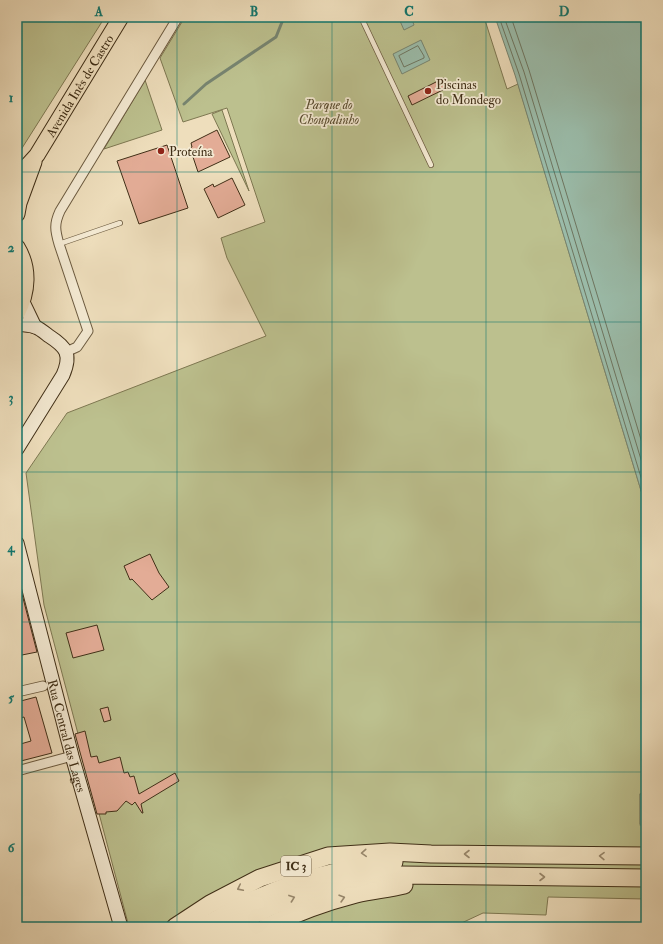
<svg xmlns="http://www.w3.org/2000/svg" width="663" height="944" font-family="'IM FELL Double Pica',serif">
  <rect width="100%" height="100%" fill="#eedebc"/>
  <filter id="stains"><feTurbulence type="fractalNoise" baseFrequency=".005" numOctaves="4"/><feColorMatrix values="0 0 0 0 .2 0 0 0 0 .09 0 0 0 0 .02 0 0 0 .5 -.17"/></filter>
  <radialGradient id="worn" r=".72"><stop offset=".6" stop-color="#630" stop-opacity="0"/><stop offset="1" stop-color="#630" stop-opacity=".3"/></radialGradient>
  <g fill="#bcc08e" stroke="#7e7852">
    <polygon points="17,17 105,17 17,156"/>
    <polygon points="185,17 484,17 507,89 518,84 646,507 646,794 640,794 640,824 646,825 646,927 642,927 645,899 548,897 546,915 483,913 453,927 129,927 44,605 26,473 67,413 266,336 227,258 221,238 265,222 227,108 183,122 160,58"/>
    <polygon points="145,80 162,130 104,149"/>
    <polygon points="222,110 249,191 212,114"/>
  </g>
  <g fill="#9bbdab" stroke="#778470">
    <polygon points="407,17 411,17 414,25 404,30 400,21"/>
    <polygon points="495,17 646,17 646,507 515,75"/>
    <polygon points="421,40 430,60 402,74 393,54"/>
    <rect x="640" y="794" width="6" height="31"/>
  </g>
  <g fill="none" stroke-linecap="round" stroke-linejoin="round">
    <g stroke="#6e7661" stroke-width="1">
      <polyline points="499,17 519,74 646,494"/>
      <polyline points="504,17 524,72 646,476"/>
      <polyline points="511,17 529,70 646,456"/>
      <polygon points="418,46 424,56 424,58 404,67 399,56"/>
    </g>
    <polyline stroke="#778470" stroke-width="3" points="184,104 206,84 276,37 284,17"/>
  </g>
  <g fill="#e3ac96" stroke="#402f17">
    <polygon points="444,78 449,87 412,105 408,96"/>
    <polygon points="217,130 230,157 198,172 190,148 192,147 191,143"/>
    <polygon points="167,145 188,208 139,224 117,161"/>
    <polygon points="232,178 245,205 218,218 204,189 213,184 214,187"/>
    <polygon points="150,554 159,573 169,587 152,600 132,579 130,580 124,566"/>
    <polygon points="17,575 37,652 17,656"/>
    <polygon points="97,625 104,650 73,658 66,633"/>
    <polygon points="36,697 52,753 17,762 17,745 31,741 24,717 17,719 17,702"/>
    <polygon points="108,707 111,720 104,722 100,709"/>
    <polygon points="85,731 91,757 97,756 99,763 120,757 124,773 128,772 130,777 134,776 139,794 175,773 179,781 141,804 143,813 142,813 135,802 132,805 126,801 117,811 106,812 106,814 97,814 75,734"/>
  </g>
  <g fill="none" stroke-linecap="round" stroke-linejoin="round">
    <g stroke="#6c5b40" stroke-width="6">
      <g id="lane">
        <polyline points="361,17 431,165"/>
        <polyline points="59,244 120,223"/>
      </g>
    </g>
    <g stroke="#6c5b40" stroke-width="11">
      <g id="street">
        <path d="M66,352L77,347L88,331L59,244C55,230 54,224 60,211L178,17"/>
        <polyline points="17,692 43,686"/>
        <polyline points="17,771 72,756"/>
      </g>
    </g>
    <g stroke="#402f17" stroke-width="15">
      <g id="secondary">
        <polyline points="23,302 35,327"/>
        <path d="M17,324C23,325 30,325 36,327C40,329 45,333 49,336C66,347 72,354 63,375L17,449"/>
        <path id="s1" d="M17,543L72,756L121,927"/>
      </g>
    </g>
    <g stroke="#402f17" stroke-width="17">
      <g id="primary">
        <path id="s2" d="M17,177L37,155L121,17"/>
        <polyline points="17,214 19,203 34,162"/>
        <path d="M17,247C30,268 28,292 17,314"/>
      </g>
    </g>
    <g stroke="#402f17" stroke-width="19">
      <g id="highway">
        <polyline points="175,927 210,904 260,878 328,856 390,852 431,854 646,856"/>
        <path d="M204,927C263,889 325,870 394,862"/>
        <path d="M232,927C283,896 341,880 400,875L646,878"/>
        <path d="M266,927C295,913 325,902 356,894C372,890 389,889 404,885"/>
      </g>
    </g>
    <use href="#lane" stroke="#f4ead3" stroke-width="4.5"/>
    <use href="#street" stroke="#f4ead3" stroke-width="9"/>
    <use href="#secondary" stroke="#f4ead3" stroke-width="13"/>
    <use href="#primary" stroke="#eedebc" stroke-width="15"/>
    <use href="#highway" stroke="#eedebc" stroke-width="17"/>
  </g>
  <defs><path id="oneway-chevron" d="M-2-3.5L2.5 0L-2 3.5" fill="none" stroke-width="1.6" stroke-linecap="round" stroke-linejoin="round"/></defs>
  <g stroke="#97866a">
    <use href="#oneway-chevron" transform="translate(364 853) rotate(176)"/>
    <use href="#oneway-chevron" transform="translate(467 854) rotate(-180)"/>
    <use href="#oneway-chevron" transform="translate(602 856) rotate(-179)"/>
    <use href="#oneway-chevron" transform="translate(542 877)"/>
    <use href="#oneway-chevron" transform="translate(240 888) rotate(154)"/>
    <use href="#oneway-chevron" transform="translate(292 898) rotate(-20)"/>
    <use href="#oneway-chevron" transform="translate(342 898) rotate(-16)"/>
  </g>
  <path fill="none" stroke="#0f766e" stroke-width="1" stroke-opacity="0.55" d="M177,17V927M332,17V927M486,17V927M17,172H646M17,322H646M17,472H646M17,622H646M17,772H646"/>
  <g fill="#8f2418" stroke="#f4ead3" stroke-width="1.5">
    <circle cx="428" cy="91" r="4"/>
    <circle cx="161" cy="151" r="4"/>
  </g>
  <g text-anchor="middle" stroke-width="3.5" stroke-linejoin="round" paint-order="stroke">
    <rect fill="#f4ead3" stroke="#76674f" stroke-width="1" x="281" y="856" width="30" height="20" rx="3"/>
    <g font-size="12" font-weight="bold" fill="#402f17">
      <text x="296" y="870">IC 3</text>
    </g>
    <g font-size="13" fill="#402f17" stroke="#f4ead3" text-anchor="start">
      <text x="436" y="89">Piscinas<tspan x="436" dy="15">do Mondego</tspan></text>
      <text x="169" y="156">Proteína</text>
    </g>
    <g font-size="13" fill="#402f17" stroke="#f4ead3">
      <text dy="5" stroke="none"><textPath href="#s2" startOffset="111">Avenida Inês de Castro</textPath></text>
      <text dy="5" stroke="none"><textPath href="#s1" startOffset="199">Rua Central das Lages</textPath></text>
    </g>
    <g font-size="13" font-style="italic" fill="#594c2f" stroke="#f4ead3">
      <text x="329" y="109">Parque do<tspan x="329" dy="15">Choupalinho</tspan></text>
    </g>
  </g>
  <rect width="663" height="944" fill="none" stroke="#eedebc" stroke-width="44"/>
  <rect x="22" y="22" width="619" height="900" fill="none" stroke="#0f766e" stroke-width="1.5"/>
  <g font-size="13" text-anchor="middle" font-weight="bold" fill="#0f766e">
    <text x="99" y="16">A</text>
    <text x="254" y="16">B</text>
    <text x="409" y="16">C</text>
    <text x="564" y="16">D</text>
    <text x="11" y="102">1</text>
    <text x="11" y="252">2</text>
    <text x="11" y="402">3</text>
    <text x="11" y="552">4</text>
    <text x="11" y="702">5</text>
    <text x="11" y="852">6</text>
  </g>
  <rect width="100%" height="100%" filter="url(#stains)"/>
  <rect width="100%" height="100%" fill="url(#worn)"/>
</svg>
